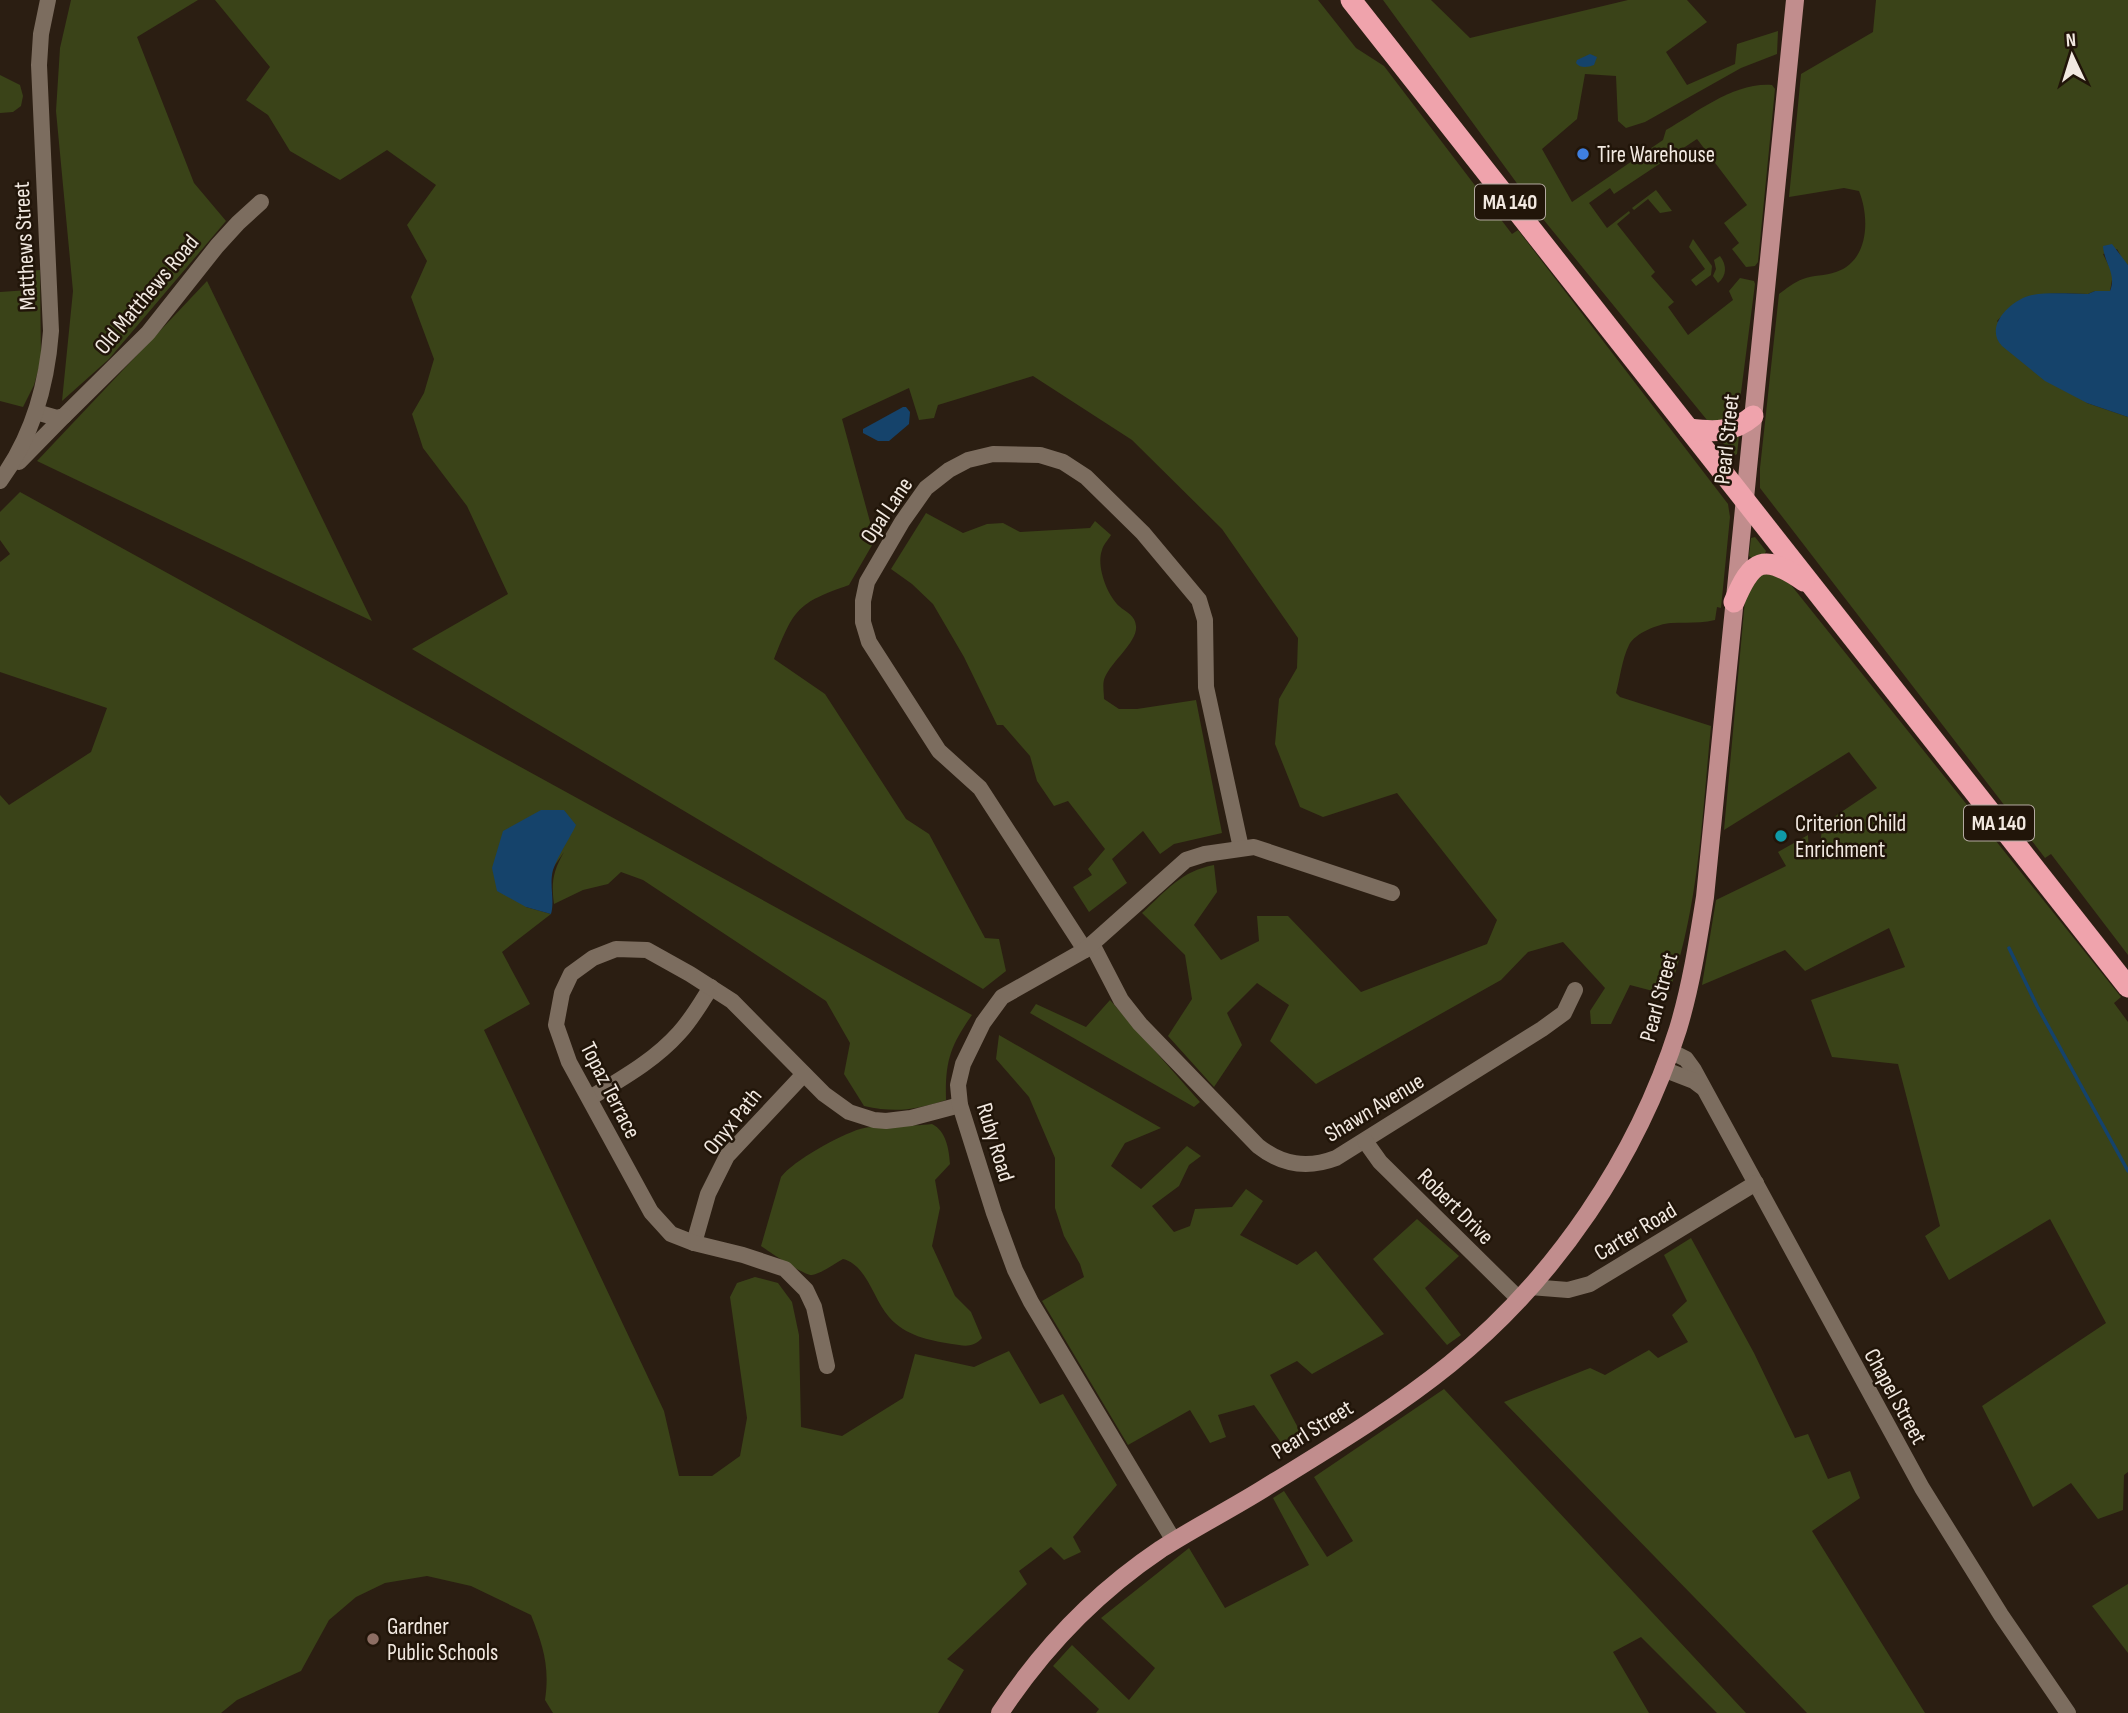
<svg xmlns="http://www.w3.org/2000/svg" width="2128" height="1713" font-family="'Sofia Sans Condensed',sans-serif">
  <rect width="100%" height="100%" fill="#2b1e12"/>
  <g fill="#3a4318">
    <polygon points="71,0 198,0 137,37 194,183 226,221 109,359 62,401 73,291 56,111 60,48"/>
    <path d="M215,0H1318L1356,48L1384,66L1512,234L1518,230L1728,504L1730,517L1721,608L1717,607L1715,620C1700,624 1686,622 1671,623C1658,624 1635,633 1629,645C1622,659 1620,678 1616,693L1620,697L1711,726C1702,816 1699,909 1668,995L1630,985L1611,1024H1591L1590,1011L1605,988L1563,942L1528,952L1501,980L1316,1084L1270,1041L1289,1005L1257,983L1227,1013L1242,1045L1214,1087L1168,1036L1192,999L1185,955L1142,913C1166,891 1181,871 1214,865L1217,892L1194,925L1221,960L1259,941L1257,916H1288L1361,992L1487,944L1497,920L1397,793L1323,817L1300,807L1275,744L1279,699L1297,668L1298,638L1222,529L1132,440L1033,376L938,405L934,418L919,420L909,388L842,419L875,540L849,585C797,603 794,609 774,659L825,694L906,819L929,834L985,938L999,939L1006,971L983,989L412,649L508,594L467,506L423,448L412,414L424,393L434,359L411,297L427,261L407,225L436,185L387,150L340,180L290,151L268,115L246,100L270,67Z"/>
    <path d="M1383,0H1431L1470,38L1628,0H1687L1707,22L1666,52L1687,85L1735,64L1737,44L1778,31L1777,54L1741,68L1645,122L1626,128L1618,121L1616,76L1585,74L1577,119L1542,149L1572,202L1663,140L1666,130C1698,112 1734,82 1772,85L1775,89L1758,262L1755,266L1746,267L1732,249L1739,243L1724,223L1747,205L1697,139L1614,194L1610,188L1589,203L1607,228L1629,211L1630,213L1617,224L1655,272L1651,276L1674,302L1668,307L1688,335L1733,300L1729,291L1740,278L1754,281L1755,284L1739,408L1729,422L1707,420L1543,219Z"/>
    <path d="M1876,0H2128V265L2124,262L2117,249L2103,254L2113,274L2110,291H2095L2088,294C2047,293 2027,289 1997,321L2087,403L2128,417V955L2051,854L2045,858L1760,488V468L1779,294C1786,289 1794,282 1803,279C1813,275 1825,276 1836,272C1869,261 1870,218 1859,191L1844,188L1789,197L1801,74L1873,32Z"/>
    <polygon points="0,75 20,85 23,96 21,106 13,112 0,113"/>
    <polygon points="1656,190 1672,211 1660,213 1648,199 1634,210 1632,208"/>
    <polygon points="1693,239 1712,266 1711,275 1696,286 1691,280 1705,269 1689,247"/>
    <path d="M1720,256C1727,265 1727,276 1718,283L1713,276L1716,269L1714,260Z"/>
    <polygon points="40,270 41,360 34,385 23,407 0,401 0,292 29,290 28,271"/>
    <polygon points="207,281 372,621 37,461"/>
    <polygon points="1739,436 1737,454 1733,456 1723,443 1725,437"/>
    <path d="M20,492L972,1015C950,1046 945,1062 946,1100C915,1110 896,1113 864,1106L844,1074L850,1043L826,1001L643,880L621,872L608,884L583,890L554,904C551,883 553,871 564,852L526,907L551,914L502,952L530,1004L484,1030L664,1411L679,1476H712L740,1456L747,1418L730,1297L737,1283L755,1277L778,1283L792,1302L799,1335L801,1427L842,1436L903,1398L915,1354L974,1367L1009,1351L1040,1404L1063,1394L1117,1485L1073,1537L1081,1552L1064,1560L1051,1547L1019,1571L1027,1584L947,1659L964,1670L938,1713H553L545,1700C550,1667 543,1645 531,1615L471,1586L427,1576L385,1583L356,1597L329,1620L301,1671L237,1700L221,1713H0V795L9,805L91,752L107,708L0,672V562L10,554L0,540V512Z"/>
    <path d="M926,513L963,533L987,524L1003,523L1020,532L1090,528L1095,521L1111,535C1108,540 1103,545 1102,550C1096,566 1107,595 1119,606C1127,613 1135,615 1136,626C1138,641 1112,661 1105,677C1102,683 1104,692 1104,699L1119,709H1137L1196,700L1222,833L1174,844L1160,854L1143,831L1112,859L1127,883L1089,912L1073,887L1092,875L1088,869L1105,849L1068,801L1054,806L1037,781L1030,756L1003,725H997L964,657L933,604L912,584L891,569Z"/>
    <polygon points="1755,537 1766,551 1764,556 1753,559 1749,556 1751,538"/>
    <path d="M1770,569L1791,585L2121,997L2114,1003L2128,1022V1472L2124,1475L2123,1510L2098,1519L2071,1483L2033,1507L1982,1406L2106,1323L2050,1219L1949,1280L1925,1236L1940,1226L1898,1064L1832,1057L1811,1000L1905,967L1889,928L1805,971L1785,950L1702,985L1716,900L1786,866L1778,852L1808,835L1809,854C1822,848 1821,838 1822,825L1877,788L1849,752L1724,830L1745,600L1751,580Z"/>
    <polygon points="1110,1000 1200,1102 1194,1107 1030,1013 1036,1004 1086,1027"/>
    <polygon points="999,1035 1161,1128 1125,1143 1111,1166 1141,1189 1187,1146 1201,1156 1189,1165 1179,1186 1152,1206 1174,1232 1190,1226 1195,1209 1232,1207 1246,1189 1263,1201 1240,1235 1297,1265 1316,1251 1384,1334 1312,1374 1297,1361 1270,1375 1304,1439 1285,1448 1254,1405 1218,1415 1226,1437 1210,1443 1190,1410 1128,1445 1042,1301 1084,1277 1080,1264 1064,1236 1055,1208 1055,1158 1029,1097 996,1059"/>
    <path d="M932,1124C946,1131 949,1149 950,1164L935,1180L940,1208L932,1246L955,1296L971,1312L982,1338C973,1348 964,1346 952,1344C928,1340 906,1336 889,1317C873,1299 867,1265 843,1259C834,1264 822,1273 812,1275C805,1276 770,1252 761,1246L781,1177C793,1161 840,1135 860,1129C876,1124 912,1127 932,1124Z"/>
    <polygon points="1417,1219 1459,1256 1425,1288 1461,1335 1447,1345 1373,1259"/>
    <polygon points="1691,1238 1754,1353 1795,1438 1808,1434 1828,1479 1850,1471 1860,1498 1812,1531 1925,1713 1807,1713 1504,1402 1590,1368 1605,1375 1649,1350 1658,1358 1688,1342 1672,1315 1687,1301 1664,1255"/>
    <polygon points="1444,1389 1746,1713 1717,1713 1641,1637 1613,1652 1649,1713 1096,1713 1099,1709 1053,1666 1072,1645 1129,1700 1155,1668 1101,1618 1189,1548 1225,1608 1309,1565 1273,1498 1284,1491 1327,1557 1353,1541 1314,1477"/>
    <polygon points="2128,1584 2128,1653 2092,1606"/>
  </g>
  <g fill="#15436b">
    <path d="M1590,54L1597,57L1594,65C1588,67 1581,69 1576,63L1577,60Z"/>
    <path d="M2112,244L2128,265V417L2087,403L2045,381L2002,346C1983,326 2012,299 2032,295C2051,292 2070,294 2088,294L2095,291H2110C2117,274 2104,263 2103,246Z"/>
    <polygon points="903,407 906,407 910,412 909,424 889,441 878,441 863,433 863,429"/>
    <path d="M541,810H564L576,825C569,840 558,855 553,870C549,885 555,900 551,914L526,907L497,891L492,868L503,831Z"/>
  </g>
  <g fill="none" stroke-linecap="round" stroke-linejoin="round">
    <polyline stroke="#15436b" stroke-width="3.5" points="2009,948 2037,1006 2128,1171"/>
    <g stroke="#7c6d5f" stroke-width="16">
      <polyline points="36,412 57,418 64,416 148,333 217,246 238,223 261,202"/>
      <polyline points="19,462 64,416"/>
      <path d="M0,481C33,436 47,386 51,331L39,65L41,34L48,0"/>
      <path d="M1092,944L1121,1000L1140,1024L1258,1146C1282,1165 1307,1169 1336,1158L1542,1029L1564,1013L1575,990"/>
      <polyline points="1085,950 980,788 939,751 869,642 863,622 863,601 867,582 902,522 926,488 949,470 968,460 993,454 1040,455 1063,462 1086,477 1143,533 1199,600 1205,620 1206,687 1241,848"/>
      <polyline points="1670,1051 1686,1059 1694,1070 1922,1488 2001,1615 2068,1713"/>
      <polyline points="1663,1069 1694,1081 1702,1087"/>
      <path d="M590,1098C621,1079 654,1061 679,1033C692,1019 701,1003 711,987"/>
      <polyline points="1365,1141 1380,1162 1519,1299"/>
      <polyline points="694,1243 708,1194 727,1156 804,1074"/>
      <polyline points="1530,1287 1568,1290 1590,1284 1756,1183"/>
      <polyline points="827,1366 814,1307 806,1290 785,1269 743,1255 694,1243 671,1234 651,1212 569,1062 556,1025 562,993 571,974 593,958 616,949 647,950 690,974 732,1001 824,1094 849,1112 874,1120 886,1121 911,1118 960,1105"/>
      <polyline points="1174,1541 1031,1302 1015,1270 994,1213 960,1105 958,1085 963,1064 983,1023 1002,997 1085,950 1186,860 1205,854 1254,847 1392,893"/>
    </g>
    <path stroke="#c18d8d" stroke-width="18" d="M1000,1713C1042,1649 1097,1592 1161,1549C1194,1528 1229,1510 1263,1489C1326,1450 1392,1411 1450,1364C1555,1279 1637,1158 1678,1029C1691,986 1698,941 1705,897L1795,0"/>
    <g stroke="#efa3ac" stroke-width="21">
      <polyline points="1351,0 2128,987"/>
      <path d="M1689,429C1714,432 1733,433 1753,416"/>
      <path d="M1734,602C1752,559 1763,553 1804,581"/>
    </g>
  </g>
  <circle fill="#3f7fe0" stroke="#211509" stroke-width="2.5" cx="1583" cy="154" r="7"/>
  <circle fill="#0f9aa8" stroke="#211509" stroke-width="2.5" cx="1781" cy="836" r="7"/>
  <circle fill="#8d6e63" stroke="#211509" stroke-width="2.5" cx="373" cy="1639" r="7"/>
  <g text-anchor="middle" stroke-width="5" stroke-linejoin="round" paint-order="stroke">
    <g fill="#211509" stroke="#b3a9a0" stroke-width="2">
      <rect x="1475" y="184.5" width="70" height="35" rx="5"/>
      <rect x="1964" y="805.5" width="70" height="35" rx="5"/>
    </g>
    <g font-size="21" font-weight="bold" fill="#f2e9e1">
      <text x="1510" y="209">MA 140</text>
      <text x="1999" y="830">MA 140</text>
    </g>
    <g font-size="23" fill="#f2e9e1" stroke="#211509" text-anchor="start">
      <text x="1597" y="162">Tire Warehouse</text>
      <text x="1795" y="831">Criterion Child<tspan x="1795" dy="26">Enrichment</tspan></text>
      <text x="387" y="1634">Gardner<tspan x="387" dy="26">Public Schools</tspan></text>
    </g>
    <g font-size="23" fill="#f2e9e1" stroke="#211509">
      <text transform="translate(24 246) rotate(-93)" y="8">Matthews Street</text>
      <text transform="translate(146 294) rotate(-50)" y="8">Old Matthews Road</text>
      <text transform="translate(1726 439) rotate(-84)" y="8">Pearl Street</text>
      <text transform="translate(886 510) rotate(-56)" y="8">Opal Lane</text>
      <text transform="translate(1658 997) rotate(-75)" y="8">Pearl Street</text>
      <text transform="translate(611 1090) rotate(63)" y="8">Topaz Terrace</text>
      <text transform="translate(1374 1107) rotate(-31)" y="8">Shawn Avenue</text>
      <text transform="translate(732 1121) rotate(-51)" y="8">Onyx Path</text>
      <text transform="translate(996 1142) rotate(73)" y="8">Ruby Road</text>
      <text transform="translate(1456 1206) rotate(45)" y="8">Robert Drive</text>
      <text transform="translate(1635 1231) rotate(-31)" y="8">Carter Road</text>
      <text transform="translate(1896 1396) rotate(61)" y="8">Chapel Street</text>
      <text transform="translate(1312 1429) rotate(-32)" y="8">Pearl Street</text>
    </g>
  </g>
  <g transform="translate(2072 56) rotate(356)" stroke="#211509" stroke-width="5" paint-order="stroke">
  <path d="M0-5L12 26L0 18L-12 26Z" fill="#f2e9e1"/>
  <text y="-10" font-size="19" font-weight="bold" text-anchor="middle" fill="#f2e9e1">N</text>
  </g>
</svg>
